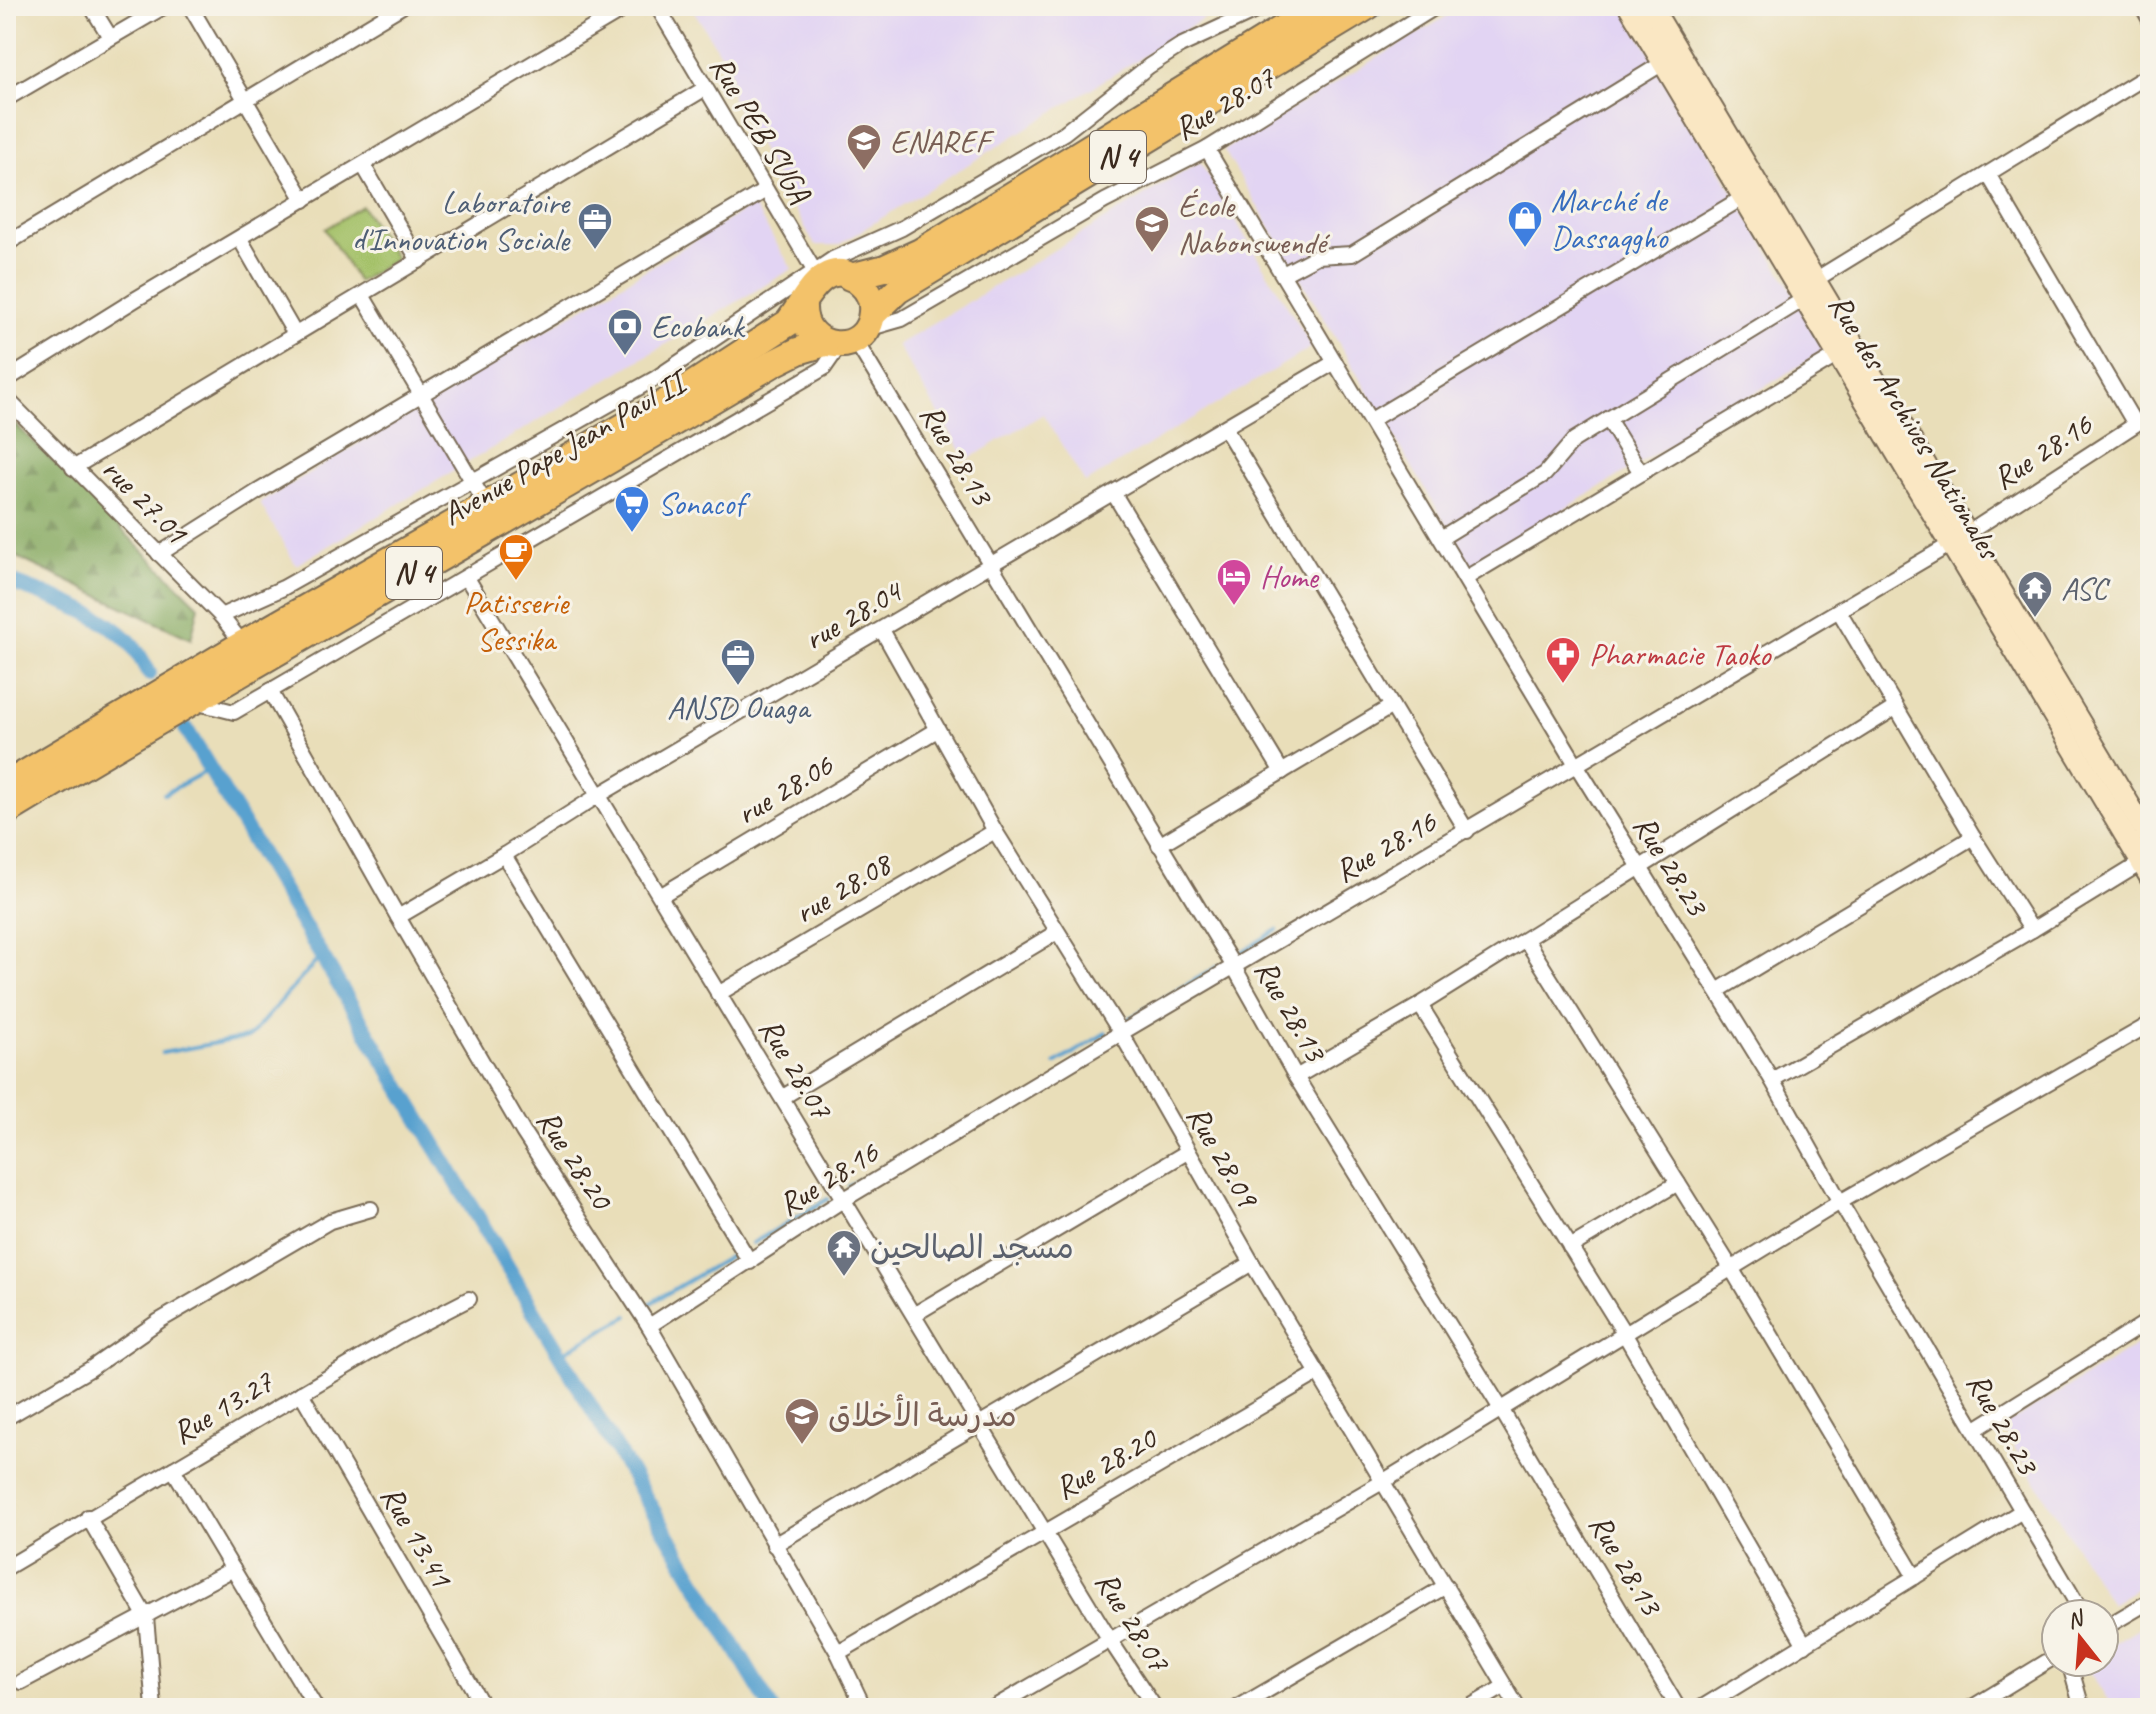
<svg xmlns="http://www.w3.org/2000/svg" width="2156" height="1714" font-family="Caveat,'Playpen Sans Arabic',sans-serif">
  <defs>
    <pattern id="forest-firs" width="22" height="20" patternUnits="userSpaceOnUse" patternTransform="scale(2)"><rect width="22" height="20" fill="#83a75d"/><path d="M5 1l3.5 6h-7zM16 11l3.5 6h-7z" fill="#6c884c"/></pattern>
  </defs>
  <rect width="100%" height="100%" fill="#f7f3e8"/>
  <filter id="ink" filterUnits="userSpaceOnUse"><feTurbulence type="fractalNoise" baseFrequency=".0125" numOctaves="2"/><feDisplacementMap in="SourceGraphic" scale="16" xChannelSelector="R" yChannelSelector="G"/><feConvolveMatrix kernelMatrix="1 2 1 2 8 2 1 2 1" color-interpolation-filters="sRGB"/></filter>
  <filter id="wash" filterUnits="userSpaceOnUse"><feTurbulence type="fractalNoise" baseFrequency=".006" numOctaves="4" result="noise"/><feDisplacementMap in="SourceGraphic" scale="32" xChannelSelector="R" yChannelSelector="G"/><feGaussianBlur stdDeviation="1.8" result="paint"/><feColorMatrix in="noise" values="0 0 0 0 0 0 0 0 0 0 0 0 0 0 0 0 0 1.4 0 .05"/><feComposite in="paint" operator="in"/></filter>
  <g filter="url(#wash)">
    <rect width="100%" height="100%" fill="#e9deb9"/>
    <g fill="#e2d4f3">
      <polygon points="691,6 1224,6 838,245 815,245 732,99 731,72"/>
      <polygon points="1464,6 1622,6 1827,349 1471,566 1224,150"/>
      <polygon points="1200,162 1312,347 1085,483 1043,414 967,460 897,345"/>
      <polygon points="753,205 792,269 296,565 260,503"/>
      <polygon points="2150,1337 2150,1580 2111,1604 2002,1427"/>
      <polygon points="2150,1621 2150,1708 2113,1708 2084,1662 2104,1662 2104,1649"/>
    </g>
    <polygon fill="url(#forest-firs)" stroke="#5f683e" stroke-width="2" points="6,415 199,606 191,639 6,552"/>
    <polygon fill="#a4c169" stroke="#707644" stroke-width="2" points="362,206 396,259 358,282 325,229"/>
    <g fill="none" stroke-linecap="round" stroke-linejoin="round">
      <g stroke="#58a1cf" stroke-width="4">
        <polyline points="1375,14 1390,6"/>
        <polyline points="164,794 210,769"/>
        <polyline points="1240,953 1277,930"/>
        <polyline points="1127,1020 1219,966"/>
        <polyline points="162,1053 249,1037 322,955"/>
        <polyline points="1055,1064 1106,1033"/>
        <polyline points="849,1186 859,1180"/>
        <polyline points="753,1243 828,1199"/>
        <polyline points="649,1304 732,1255"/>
        <polyline points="560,1354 628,1316"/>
      </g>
      <g stroke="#58a1cf" stroke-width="16">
        <path d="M6,580C46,596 105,612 133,646C139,654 144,664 149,673"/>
        <polyline points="186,729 771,1708"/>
      </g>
    </g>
  </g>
  <g filter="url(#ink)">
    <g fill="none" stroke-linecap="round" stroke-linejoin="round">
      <g stroke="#786954" stroke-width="18">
        <g id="street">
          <polyline points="91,6 110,37"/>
          <polyline points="190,6 304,200"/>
          <polyline points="657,6 818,277"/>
          <polyline points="2142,6 2150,20"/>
          <polyline points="6,99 165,6"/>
          <polyline points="1207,149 1577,766 1772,1080 1840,1202 2083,1614"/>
          <polyline points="363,165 419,261"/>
          <polyline points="1988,174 2135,424"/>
          <polyline points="240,239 295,334"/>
          <polyline points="6,244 402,6"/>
          <polyline points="1283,274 1317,256 1352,254 1663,63"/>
          <polyline points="1815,280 2150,74"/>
          <polyline points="362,295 487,506"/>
          <polyline points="867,329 902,319 1105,201 1207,149 1437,6"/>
          <polyline points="855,340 1234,967 1296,1077 1501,1409 1678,1708"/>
          <polyline points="6,380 136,299 629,6"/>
          <polyline points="6,398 221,616 243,644"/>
          <polyline points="1608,419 1641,473"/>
          <polyline points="1371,420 1744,197"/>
          <polyline points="1225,428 1467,831"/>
          <polyline points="73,468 704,89"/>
          <polyline points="1114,494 1282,772"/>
          <polyline points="1441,538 1545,474 1574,440 1804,299"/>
          <polyline points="159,554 257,492 766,190"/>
          <polyline points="467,578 1110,1640 1155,1708"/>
          <polyline points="1466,578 1838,355"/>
          <polyline points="1839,611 1973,837 2032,930"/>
          <polyline points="221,616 283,588 656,378 833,259 902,228 1064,133 1149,66 1180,46 1266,6"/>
          <polyline points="882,630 995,831 1121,1033 1252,1263 1518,1708"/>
          <polyline points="270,691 398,917 523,1132 649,1326 838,1653 864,1708"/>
          <polyline points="194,702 234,712 824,368 840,345"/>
          <polyline points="1159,845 1392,706"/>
          <polyline points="504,855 750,1262"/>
          <polyline points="660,896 937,730"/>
          <polyline points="398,917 504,855 599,795 1335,362"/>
          <polyline points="1526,940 1731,1268 1915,1577"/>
          <polyline points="1717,991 1973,837"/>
          <polyline points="718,994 995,831"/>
          <polyline points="1420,1005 1624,1333 1805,1645"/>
          <polyline points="1296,1077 1420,1005 1895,708"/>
          <polyline points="1772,1080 2032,930 2141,863"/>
          <polyline points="783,1097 1057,932"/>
          <polyline points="1570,1247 1678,1183"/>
          <polyline points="915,1314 1187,1152"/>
          <polyline points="649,1326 843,1200 1121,1033 1951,544 2150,415"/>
          <polyline points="301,1393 484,1708"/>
          <polyline points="6,1418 90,1369 159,1321 330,1221 371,1209"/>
          <polyline points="1976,1429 2150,1320"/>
          <polyline points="173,1469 316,1708"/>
          <polyline points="88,1517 146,1617 154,1708"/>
          <polyline points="774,1545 1252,1263"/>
          <polyline points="6,1568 403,1333 469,1299"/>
          <polyline points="2104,1628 2150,1601"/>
          <polyline points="838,1653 1318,1373"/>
          <polyline points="2069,1662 2082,1708"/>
          <polyline points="21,1682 233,1569"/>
          <polyline points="993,1708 1384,1481 1840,1202 2150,1024"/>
          <polyline points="1237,1708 1446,1586"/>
          <polyline points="1468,1708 1505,1686"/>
          <polyline points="1701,1708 2022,1511"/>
          <polyline points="1971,1708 2056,1656"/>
        </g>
      </g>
      <g stroke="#786954" stroke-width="24">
        <g id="secondary">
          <polyline points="1629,6 2150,877"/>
          <polyline points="1651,6 2150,839"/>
        </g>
      </g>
      <g stroke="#786954" stroke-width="30">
        <g id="highway">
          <polyline points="850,277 885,268 920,252 1319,6"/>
          <polyline points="872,315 898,290 1368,6"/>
          <path d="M6,785L243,644L665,403L788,323C805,302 825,250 861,284C869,291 873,301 872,312C869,358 801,354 803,305"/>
          <path d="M6,812C260,658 520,515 774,363L798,351L825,343"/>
        </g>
      </g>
      <use href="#street" stroke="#fff" stroke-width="14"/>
      <use href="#secondary" stroke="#fae7c3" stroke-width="20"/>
      <use href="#highway" stroke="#f3c26a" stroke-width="26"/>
    </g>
  </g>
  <defs>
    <g id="university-pin" transform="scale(1.8)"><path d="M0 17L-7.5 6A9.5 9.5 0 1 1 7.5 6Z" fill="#8d6e63" stroke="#f7f3e8"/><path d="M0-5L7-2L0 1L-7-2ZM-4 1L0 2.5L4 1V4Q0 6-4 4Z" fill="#fff"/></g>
    <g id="shop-pin" transform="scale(1.8)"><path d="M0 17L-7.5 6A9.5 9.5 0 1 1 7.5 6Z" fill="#3f7fe0" stroke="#f7f3e8"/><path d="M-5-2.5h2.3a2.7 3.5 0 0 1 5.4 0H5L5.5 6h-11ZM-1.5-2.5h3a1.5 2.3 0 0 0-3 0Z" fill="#fff"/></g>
    <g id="office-pin" transform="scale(1.8)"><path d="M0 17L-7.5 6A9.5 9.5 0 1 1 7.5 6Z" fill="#5c6f8a" stroke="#f7f3e8"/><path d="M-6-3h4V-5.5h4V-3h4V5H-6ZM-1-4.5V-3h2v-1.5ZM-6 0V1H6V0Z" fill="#fff"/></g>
    <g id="school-pin" transform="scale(1.8)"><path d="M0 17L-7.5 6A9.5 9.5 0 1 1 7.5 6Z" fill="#8d6e63" stroke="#f7f3e8"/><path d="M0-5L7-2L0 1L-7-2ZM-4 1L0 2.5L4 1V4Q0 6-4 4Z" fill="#fff"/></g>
    <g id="bank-pin" transform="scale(1.8)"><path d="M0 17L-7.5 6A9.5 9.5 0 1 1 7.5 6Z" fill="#5c6f8a" stroke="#f7f3e8"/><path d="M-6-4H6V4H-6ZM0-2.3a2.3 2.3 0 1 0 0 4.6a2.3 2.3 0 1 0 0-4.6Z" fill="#fff"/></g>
    <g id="supermarket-pin" transform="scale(1.8)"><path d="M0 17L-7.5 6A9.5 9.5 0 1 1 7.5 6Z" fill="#3f7fe0" stroke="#f7f3e8"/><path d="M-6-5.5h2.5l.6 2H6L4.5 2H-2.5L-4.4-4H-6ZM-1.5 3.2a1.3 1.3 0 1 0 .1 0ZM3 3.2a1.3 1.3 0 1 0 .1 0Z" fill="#fff"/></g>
    <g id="cafe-pin" transform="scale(1.8)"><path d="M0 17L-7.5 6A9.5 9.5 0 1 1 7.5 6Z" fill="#e8710a" stroke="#f7f3e8"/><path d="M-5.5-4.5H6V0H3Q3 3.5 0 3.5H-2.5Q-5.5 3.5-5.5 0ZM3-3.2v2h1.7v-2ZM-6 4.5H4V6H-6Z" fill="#fff"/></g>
    <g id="hotel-pin" transform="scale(1.8)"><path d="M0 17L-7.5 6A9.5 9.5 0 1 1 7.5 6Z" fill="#d1479c" stroke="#f7f3e8"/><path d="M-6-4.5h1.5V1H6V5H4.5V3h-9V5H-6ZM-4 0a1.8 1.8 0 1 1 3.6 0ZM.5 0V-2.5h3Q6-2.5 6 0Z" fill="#fff"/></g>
    <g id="temple-pin" transform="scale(1.8)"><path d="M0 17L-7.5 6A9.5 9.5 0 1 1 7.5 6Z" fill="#6b7280" stroke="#f7f3e8"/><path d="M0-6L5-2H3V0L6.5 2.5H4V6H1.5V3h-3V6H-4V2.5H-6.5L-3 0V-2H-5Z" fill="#fff"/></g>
    <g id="pharmacy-pin" transform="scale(1.8)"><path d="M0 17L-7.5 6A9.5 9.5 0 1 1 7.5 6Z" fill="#e0444e" stroke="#f7f3e8"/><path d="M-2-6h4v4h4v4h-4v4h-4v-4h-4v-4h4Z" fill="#fff"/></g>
  </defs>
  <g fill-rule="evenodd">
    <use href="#university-pin" x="864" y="141"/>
    <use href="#shop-pin" x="1525" y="218"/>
    <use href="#office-pin" x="595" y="220"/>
    <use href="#school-pin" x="1152" y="223"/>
    <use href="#bank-pin" x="625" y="326"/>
    <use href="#supermarket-pin" x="632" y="503"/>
    <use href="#cafe-pin" x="516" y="551"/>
    <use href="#hotel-pin" x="1234" y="576"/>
    <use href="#temple-pin" x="2035" y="588"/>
    <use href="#pharmacy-pin" x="1563" y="654"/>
    <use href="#office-pin" x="738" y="656"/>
    <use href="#temple-pin" x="844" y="1247"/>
    <use href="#school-pin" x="802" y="1415"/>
  </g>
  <g text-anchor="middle" stroke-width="6" stroke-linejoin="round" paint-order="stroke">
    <g fill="#f7f3e8" stroke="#73665b" stroke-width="2">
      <rect x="1090" y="131" width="56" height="52" rx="6"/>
      <rect x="386" y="547" width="56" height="52" rx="6"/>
    </g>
    <g font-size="30" font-weight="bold" fill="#3b2a1e">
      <text x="1118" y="167">N 4</text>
      <text x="414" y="583">N 4</text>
    </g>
    <g font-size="32" fill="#3b2a1e" stroke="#f7f3e8">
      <text transform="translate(1224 103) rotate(-31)" y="11">Rue 28.07</text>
      <text transform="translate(761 129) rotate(59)" y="11">Rue PEB SUGA</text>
      <text transform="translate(1915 426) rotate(59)" y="11">Rue des Archives Nationales</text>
      <text transform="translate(563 448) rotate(-30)" y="11">Avenue Pape Jean Paul II</text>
      <text transform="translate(2042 451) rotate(-33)" y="11">Rue 28.16</text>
      <text transform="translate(957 454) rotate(59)" y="11">Rue 28.13</text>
      <text transform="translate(145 500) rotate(45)" y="11">rue 27.01</text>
      <text transform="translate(852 615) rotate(-30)" y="11">rue 28.04</text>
      <text transform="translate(784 789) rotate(-31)" y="11">rue 28.06</text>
      <text transform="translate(1385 846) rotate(-30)" y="11">Rue 28.16</text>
      <text transform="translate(1671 865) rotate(58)" y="11">Rue 28.23</text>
      <text transform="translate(842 888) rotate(-31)" y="11">rue 28.08</text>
      <text transform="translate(1291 1010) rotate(60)" y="11">Rue 28.13</text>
      <text transform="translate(796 1068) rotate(59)" y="11">Rue 28.07</text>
      <text transform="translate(1223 1156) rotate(60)" y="11">Rue 28.09</text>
      <text transform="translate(575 1159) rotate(57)" y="11">Rue 28.20</text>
      <text transform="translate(828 1178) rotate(-32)" y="11">Rue 28.16</text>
      <text transform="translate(222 1407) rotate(-31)" y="11">Rue 13.27</text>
      <text transform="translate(2003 1423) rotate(60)" y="11">Rue 28.23</text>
      <text transform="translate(1105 1463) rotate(-30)" y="11">Rue 28.20</text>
      <text transform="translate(417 1536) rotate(60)" y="11">Rue 13.41</text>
      <text transform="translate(1626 1564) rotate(59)" y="11">Rue 28.13</text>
      <text transform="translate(1133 1621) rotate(58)" y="11">Rue 28.07</text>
    </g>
    <g font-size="32" fill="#785e54" stroke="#f7f3e8" text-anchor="start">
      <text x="890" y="152">ENAREF</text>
      <text x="1178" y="216">École<tspan x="1178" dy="37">Nabonswendé</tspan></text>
      <text x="828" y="1426">مدرسة الأخلاق</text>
    </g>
    <g font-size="32" fill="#366cbe" stroke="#f7f3e8" text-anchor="start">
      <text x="1551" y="211">Marché de<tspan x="1551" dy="37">Dassaqgho</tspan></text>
      <text x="658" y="514">Sonacof</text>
    </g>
    <g font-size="32" fill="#4e5e75" stroke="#f7f3e8" text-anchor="end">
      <text x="569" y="213">Laboratoire<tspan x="569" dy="37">d'Innovation Sociale</tspan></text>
      <text x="651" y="337" text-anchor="start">Ecobank</text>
      <text x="738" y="718" text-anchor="middle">ANSD Ouaga</text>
    </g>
    <g font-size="32" fill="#b23c85" stroke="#f7f3e8" text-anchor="start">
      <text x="1260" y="587">Home</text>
    </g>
    <g font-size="32" fill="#5b616d" stroke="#f7f3e8" text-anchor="start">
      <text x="2061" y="599">ASC</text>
      <text x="870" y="1258">مسجد الصالحين</text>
    </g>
    <g font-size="32" fill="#c56008" stroke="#f7f3e8">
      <text x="516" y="613">Patisserie<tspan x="516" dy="37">Sessika</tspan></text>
    </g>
    <g font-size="32" fill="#be3a42" stroke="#f7f3e8" text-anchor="start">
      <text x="1589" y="665">Pharmacie Taoko</text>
    </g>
  </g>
  <rect width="2156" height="1714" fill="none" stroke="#f7f3e8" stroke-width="32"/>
  <g transform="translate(2080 1638) rotate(343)"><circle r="38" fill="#f7f3e8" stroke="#aca397" stroke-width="2"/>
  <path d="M0-6L14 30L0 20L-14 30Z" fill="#c8321e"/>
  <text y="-12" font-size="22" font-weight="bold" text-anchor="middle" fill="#3b2a1e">N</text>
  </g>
</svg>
